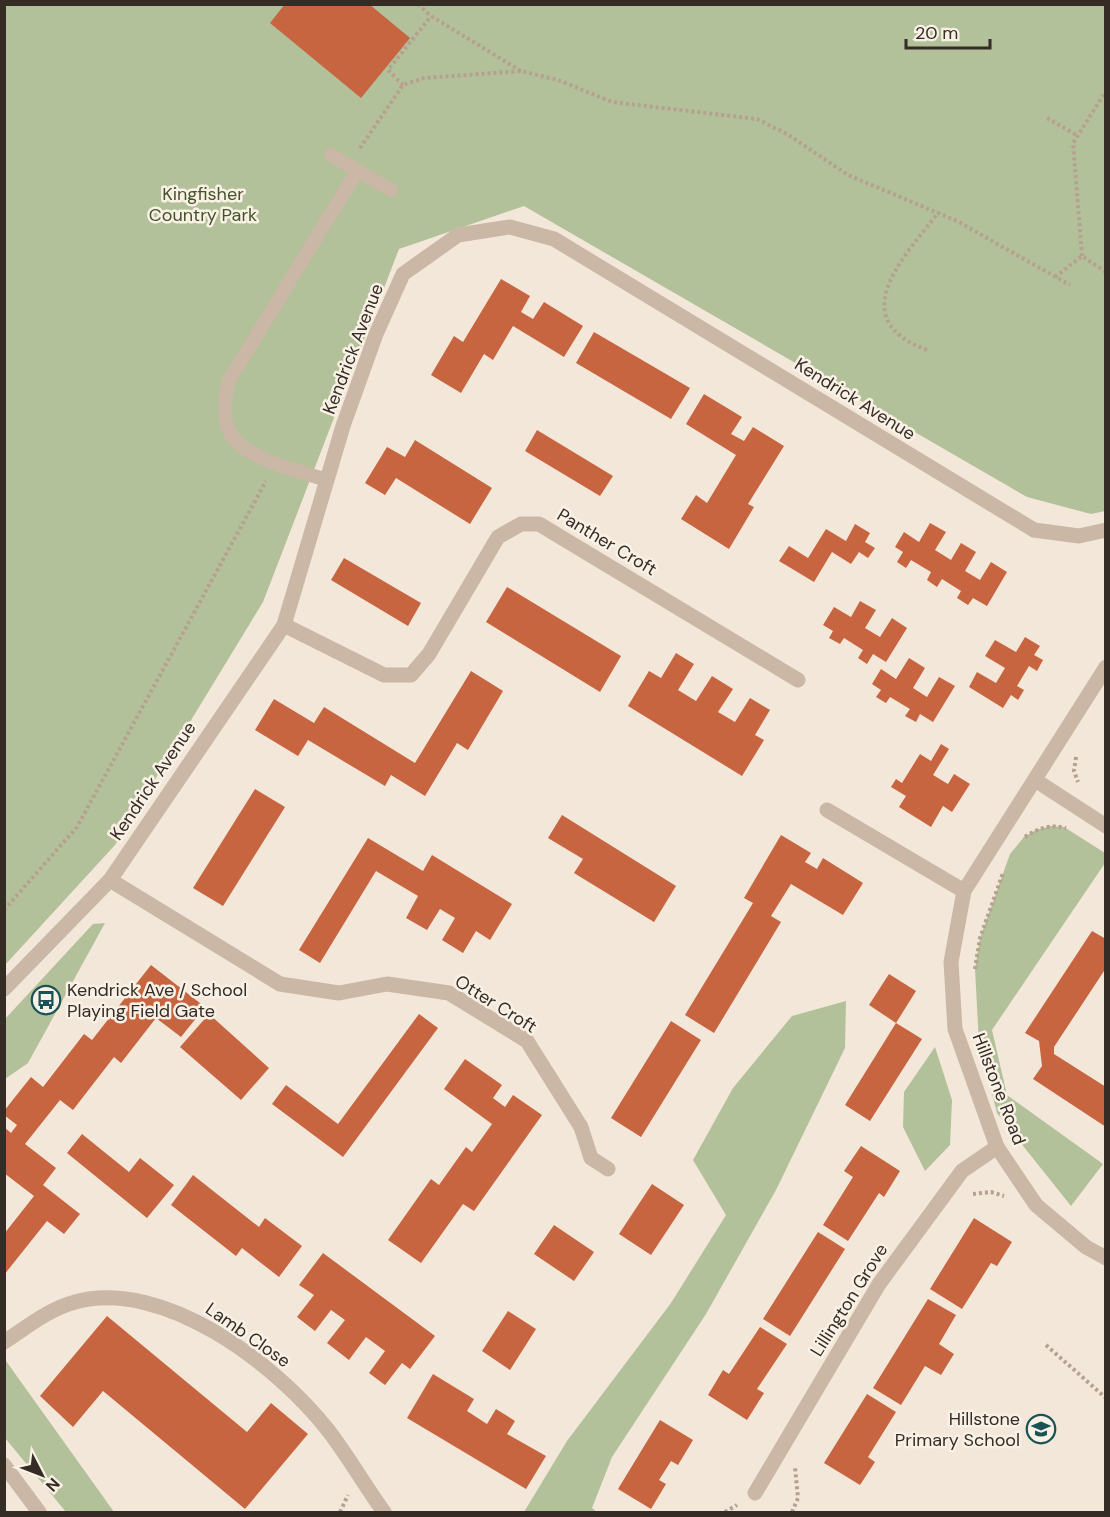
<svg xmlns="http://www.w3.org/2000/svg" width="1110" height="1517" viewBox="0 0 1110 1517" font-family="'DM Sans',sans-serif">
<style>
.green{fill:#b2c199}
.building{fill:#c86541}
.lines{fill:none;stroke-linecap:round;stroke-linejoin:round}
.path{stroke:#b6a18f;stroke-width:4;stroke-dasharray:3 3;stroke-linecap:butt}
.lane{stroke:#cab7a5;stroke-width:14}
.street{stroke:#cab7a5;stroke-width:15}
.labels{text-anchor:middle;stroke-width:5;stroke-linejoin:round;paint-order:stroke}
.park-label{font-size:18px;fill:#43542a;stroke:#f9f1e5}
.street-label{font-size:18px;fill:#352c26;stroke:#f9f1e5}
.poi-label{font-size:18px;fill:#352c26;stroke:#f9f1e5;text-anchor:start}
</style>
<rect width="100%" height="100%" fill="#f2e7d9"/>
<g class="green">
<polygon points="5,5 1105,5 1105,511 1091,514 1027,497 524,206 399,249 263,602 115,845 5,965"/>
<polygon points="1051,826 1064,827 1105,853 1105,863 992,1030 1007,1095 1103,1164 1071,1206 997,1113 979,1044 975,969 980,938 1010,854 1024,837 1036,830"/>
<polygon points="105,923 28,1063 5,1079 5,1019 93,924"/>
<polygon points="846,1001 845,1048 776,1190 706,1314 612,1457 592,1508 597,1512 524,1512 567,1441 671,1303 726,1215 693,1160 733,1088 792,1016"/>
<polygon points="935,1047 952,1100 950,1145 925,1171 903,1127 904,1092"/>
<polygon points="6,1361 114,1512 66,1512 5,1438"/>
</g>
<g class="building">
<polygon points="285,4 369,4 410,38 361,98 270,23"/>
<polygon points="501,279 530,296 521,312 533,319 544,302 583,326 564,357 513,326 493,360 484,354 461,393 431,375 454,336 463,342"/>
<polygon points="594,332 690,388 671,419 576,363"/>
<polygon points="704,394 742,417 731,434 744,441 753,427 784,446 748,504 754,507 729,549 681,519 696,495 707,503 736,455 686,424"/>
<polygon points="537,430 613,476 600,496 525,451"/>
<polygon points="415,440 492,488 470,524 396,478 385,495 365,483 387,447 405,457"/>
<polygon points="930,523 946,532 935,550 951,560 961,543 976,552 965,571 980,580 991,562 1007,572 987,606 973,598 968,605 957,598 961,591 942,579 937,587 927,580 931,572 911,560 906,568 897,562 903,552 895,547 904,532 919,542"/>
<polygon points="855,524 870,533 865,542 875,548 868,558 859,552 851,564 832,552 814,582 779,561 789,546 808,558 826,529 846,541"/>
<polygon points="344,558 421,603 408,626 331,580"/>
<polygon points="507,587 621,656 600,692 486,622"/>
<polygon points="860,601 876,610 865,628 880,637 892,618 907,628 886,662 873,654 867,664 858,658 863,650 844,638 840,644 829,638 833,631 823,625 834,607 851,617"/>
<polygon points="1025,637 1040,646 1034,655 1043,660 1037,671 1029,666 1017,686 1024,690 1018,700 1011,695 1003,708 969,687 977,672 996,683 1005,668 985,656 995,640 1016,652"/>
<polygon points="676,653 694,664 678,690 696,701 712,676 733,689 718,712 735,722 750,698 770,710 755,735 764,740 742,776 628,706 649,671 661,678"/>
<polygon points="909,658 925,668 913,688 927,697 939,677 955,686 933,722 920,714 916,722 905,716 910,709 890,697 886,703 876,697 881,690 872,684 881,669 896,679"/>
<polygon points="471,671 503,691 468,750 457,743 425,796 391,775 385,786 308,740 298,756 255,730 274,699 314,723 324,707 415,763"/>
<polygon points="941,744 949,749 933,775 948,784 954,774 970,784 952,812 943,806 931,827 899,807 906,796 891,787 896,779 902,783 920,754 931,761"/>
<polygon points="255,789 285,807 223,906 193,888"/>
<polygon points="562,815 676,886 654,922 574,873 583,859 548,838"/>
<polygon points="781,835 811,853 805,862 817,869 823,858 863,883 843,915 791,884 771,916 781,922 714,1033 685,1015 753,903 744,898"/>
<polygon points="368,838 423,871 432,855 512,904 490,940 476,931 463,953 442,940 455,918 440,909 427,930 406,918 418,896 376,871 320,963 299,950"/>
<polygon points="1092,931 1106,939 1106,968 1054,1047 1054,1054 1106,1087 1106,1127 1033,1079 1042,1066 1039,1041 1025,1033"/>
<polygon points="151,965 205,1007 181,1037 156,1018 121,1063 114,1057 73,1110 60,1100 25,1144 56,1168 43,1185 80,1214 64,1234 47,1221 4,1275 4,1234 34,1196 4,1173 4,1127 11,1133 17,1125 4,1115 4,1111 31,1077 43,1087 84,1034 92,1040"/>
<polygon points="889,974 916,991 896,1023 869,1005"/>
<polygon points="209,1014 269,1068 241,1100 180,1047"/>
<polygon points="419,1014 438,1028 343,1157 272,1104 286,1085 338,1124"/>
<polygon points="671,1021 701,1040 641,1137 611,1118"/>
<polygon points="896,1023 922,1039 870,1121 845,1105"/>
<polygon points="465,1059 502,1085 493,1098 505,1107 513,1095 542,1115 474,1211 463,1204 421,1263 388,1240 431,1179 439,1185 466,1147 472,1152 492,1124 444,1089"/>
<polygon points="82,1134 129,1172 140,1158 174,1185 147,1218 67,1153"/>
<polygon points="861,1146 900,1171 884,1197 879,1193 848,1241 823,1225 853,1177 844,1171"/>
<polygon points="193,1175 259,1227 265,1218 302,1246 279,1277 242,1248 236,1256 171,1205"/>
<polygon points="652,1184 684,1205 651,1255 619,1234"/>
<polygon points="974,1218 1012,1242 997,1266 991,1263 962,1309 930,1289"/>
<polygon points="554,1225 594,1252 574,1281 534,1254"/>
<polygon points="818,1232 845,1249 790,1336 763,1319"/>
<polygon points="323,1253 435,1336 410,1369 402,1363 385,1385 369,1373 385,1351 366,1337 349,1360 327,1343 345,1320 331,1310 315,1331 297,1317 314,1295 299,1285"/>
<polygon points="928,1299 956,1315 939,1344 954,1354 941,1375 925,1366 901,1405 873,1388"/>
<polygon points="508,1311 536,1329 510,1370 482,1351"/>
<polygon points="107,1316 247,1432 271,1403 308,1434 245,1509 103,1391 73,1427 40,1396"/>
<polygon points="760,1327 787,1344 757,1389 764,1393 747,1420 708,1395 723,1370 729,1374"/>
<polygon points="433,1374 474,1399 467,1411 487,1424 496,1409 515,1421 507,1434 546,1456 526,1489 407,1418"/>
<polygon points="867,1394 896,1412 868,1457 875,1462 860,1485 824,1463"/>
<polygon points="660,1420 693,1440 678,1465 671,1461 659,1480 666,1484 651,1509 618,1489"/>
</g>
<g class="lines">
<g class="path">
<polyline points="418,4 431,16 521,71"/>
<polyline points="403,85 388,70 431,16"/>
<polyline points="1047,118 1078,136"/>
<polyline points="360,148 403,85 424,78 521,71 558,80 612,102 757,119 787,134 848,175 957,221 1070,285"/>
<polyline points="1082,256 1073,143 1106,91"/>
<polyline points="1055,277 1082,256 1106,272"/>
<path d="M927 350C843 319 903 258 938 213"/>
<polyline points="1076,757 1074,771 1078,782"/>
<path d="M1025 837C1038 828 1051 824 1066 828"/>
<polyline points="4,910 77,827 266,481"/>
<polyline points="975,969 980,938 1003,873"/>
<polyline points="973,1194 991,1192 1004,1196"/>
<polyline points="1046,1345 1106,1398"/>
<polyline points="340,1512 348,1495"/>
<polyline points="725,1512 737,1505"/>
<polyline points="792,1512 798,1498 795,1468"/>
</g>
<g class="lane">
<polyline points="331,155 391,190"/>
<path d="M327 480C300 471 248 460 232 436 221 421 225 399 228 382L357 171"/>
</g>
<g class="street">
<polyline points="284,625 384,675 411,675 429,654 498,537 521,524 539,524 798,680"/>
<polyline points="1106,667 964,891 951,962 955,1029 997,1147 1036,1205 1086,1247 1106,1258"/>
<polyline points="1035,780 1106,826"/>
<polyline points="827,810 964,891"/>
<polyline points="110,880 280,984 339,993 387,984 449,993 527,1041 581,1127 591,1158 608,1169"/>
<polyline points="4,989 110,880 284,625 343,426 376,334 403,274 458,235 510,227 554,239 1034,530 1079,536 1106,530"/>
<path d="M4 1342C27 1327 49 1309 75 1302 164 1278 276 1364 328 1430 348 1456 365 1486 384 1512"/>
<polyline points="4,1465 39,1512"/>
<polyline points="755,1493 879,1284 962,1171 997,1147"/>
</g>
</g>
<defs>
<g id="bus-ring" transform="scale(1.5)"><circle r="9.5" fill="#f9f1e5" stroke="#1b5257" stroke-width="1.5"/><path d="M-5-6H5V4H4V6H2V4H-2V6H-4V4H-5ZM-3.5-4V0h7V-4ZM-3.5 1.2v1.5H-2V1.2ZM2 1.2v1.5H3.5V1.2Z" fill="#1b5257"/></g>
<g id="school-ring" transform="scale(1.5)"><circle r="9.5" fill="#f9f1e5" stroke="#1b5257" stroke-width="1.5"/><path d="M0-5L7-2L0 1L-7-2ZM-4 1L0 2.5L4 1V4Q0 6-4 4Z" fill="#1b5257"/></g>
</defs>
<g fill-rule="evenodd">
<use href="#bus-ring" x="46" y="1000"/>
<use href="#school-ring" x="1041" y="1429"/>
</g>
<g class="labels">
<g class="park-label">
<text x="203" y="200">Kingfisher<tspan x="203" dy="21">Country Park</tspan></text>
</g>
<g class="street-label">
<text transform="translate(353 349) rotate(-69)" y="6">Kendrick Avenue</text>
<text transform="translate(855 399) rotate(32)" y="6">Kendrick Avenue</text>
<text transform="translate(607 542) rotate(31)" y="6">Panther Croft</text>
<text transform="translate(153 781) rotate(-56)" y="6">Kendrick Avenue</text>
<text transform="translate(496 1004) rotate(32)" y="6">Otter Croft</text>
<text transform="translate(999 1089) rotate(69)" y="6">Hillstone Road</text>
<text transform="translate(849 1300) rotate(-58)" y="6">Lillington Grove</text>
<text transform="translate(248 1335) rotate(35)" y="6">Lamb Close</text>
</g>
<g class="poi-label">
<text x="67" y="996">Kendrick Ave / School<tspan x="67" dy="21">Playing Field Gate</tspan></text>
<text x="1020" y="1425" text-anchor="end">Hillstone<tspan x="1020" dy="21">Primary School</tspan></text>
</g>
</g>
<rect width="1110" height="1517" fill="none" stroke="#352c26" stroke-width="12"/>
<g transform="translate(42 1475) rotate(132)" stroke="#f9f1e5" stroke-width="4.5" paint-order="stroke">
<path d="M0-4.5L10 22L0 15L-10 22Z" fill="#352c26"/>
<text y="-9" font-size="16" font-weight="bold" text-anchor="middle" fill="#352c26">N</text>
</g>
<path d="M906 39v9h84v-9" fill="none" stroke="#352c26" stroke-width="3"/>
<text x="915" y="39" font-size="18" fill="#352c26" stroke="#f9f1e5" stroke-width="4.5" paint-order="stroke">20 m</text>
</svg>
